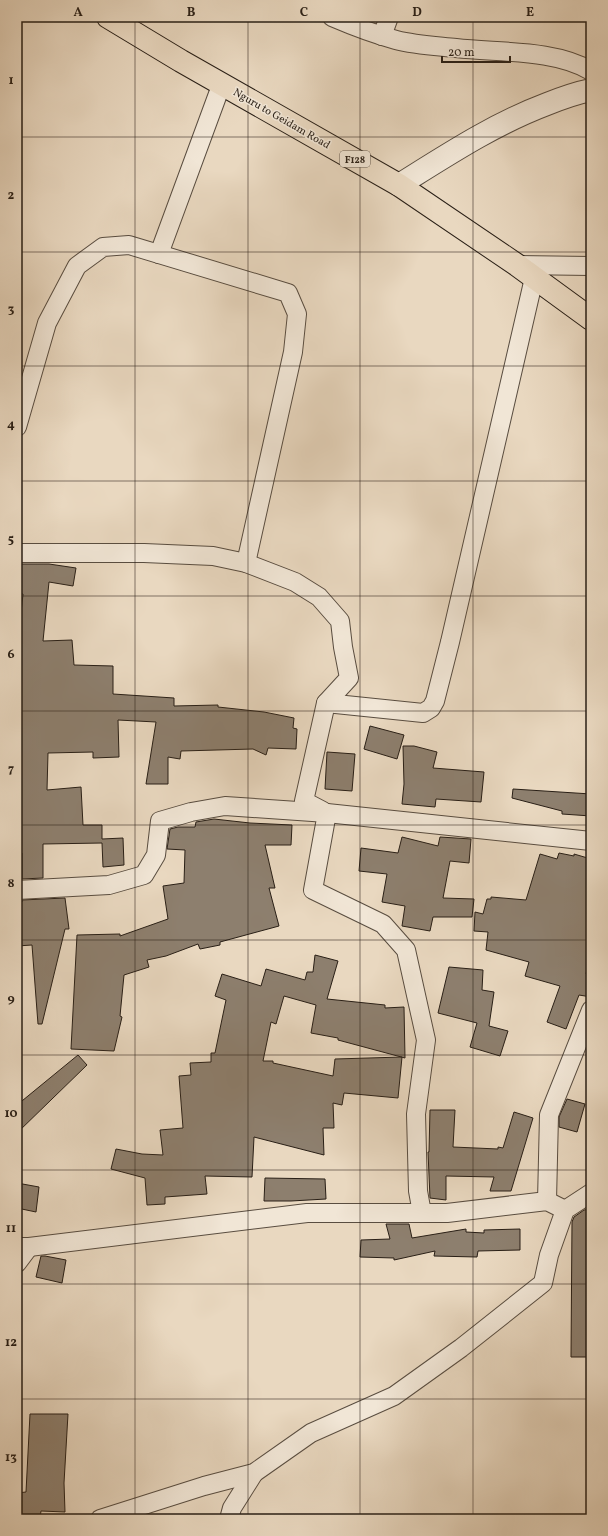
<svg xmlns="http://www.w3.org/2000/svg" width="608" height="1536" viewBox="0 0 608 1536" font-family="Vollkorn,serif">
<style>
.building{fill:#8d7f6e;stroke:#291f16}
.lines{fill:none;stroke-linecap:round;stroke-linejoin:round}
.minor-casing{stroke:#594d40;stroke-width:20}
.tertiary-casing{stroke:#594d40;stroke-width:24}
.primary-casing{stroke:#291f16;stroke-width:24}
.minor{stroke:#f1e6d6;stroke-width:18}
.tertiary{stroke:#f1e6d6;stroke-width:22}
.primary{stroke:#e9d8c0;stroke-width:22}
.grid{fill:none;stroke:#291f16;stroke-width:1;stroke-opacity:0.55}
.labels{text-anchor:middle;stroke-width:3;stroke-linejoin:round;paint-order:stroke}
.shield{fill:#f1e6d6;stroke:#655b50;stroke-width:1}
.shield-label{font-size:10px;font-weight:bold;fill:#291f16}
.street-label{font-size:11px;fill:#291f16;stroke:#f1e6d6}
.neatline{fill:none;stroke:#291f16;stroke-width:1.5}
.grid-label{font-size:13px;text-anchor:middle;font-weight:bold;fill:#291f16}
</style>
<rect width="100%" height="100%" fill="#e9d8c0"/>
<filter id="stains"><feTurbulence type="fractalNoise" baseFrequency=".005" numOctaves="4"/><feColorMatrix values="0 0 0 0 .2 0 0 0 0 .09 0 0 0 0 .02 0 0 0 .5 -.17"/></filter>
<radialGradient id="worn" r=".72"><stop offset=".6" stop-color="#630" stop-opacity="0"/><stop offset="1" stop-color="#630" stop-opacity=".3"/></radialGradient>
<g class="building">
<polygon points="17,564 49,564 76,568 73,586 49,582 43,641 72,640 74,665 113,666 113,694 174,698 174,706 218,705 218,707 264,712 294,718 293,728 297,729 296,749 268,748 266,755 253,749 181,751 180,759 168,757 168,784 146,784 156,722 118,720 119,757 93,758 93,752 48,753 47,790 81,787 83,825 102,825 102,839 123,838 124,865 103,867 102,843 43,844 43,878 22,879 22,853 17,853 17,650 23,594 17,594"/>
<polygon points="370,726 404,735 397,759 364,749"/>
<polygon points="403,746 414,746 437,752 433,768 484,772 481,802 436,799 435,807 402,804 404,784"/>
<polygon points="327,752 355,754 352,791 325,789"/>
<polygon points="513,789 591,794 591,816 562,814 562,811 512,798"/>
<polygon points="214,819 250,823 292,825 291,845 265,845 275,888 269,888 279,926 220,942 220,945 200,949 198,944 166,956 147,960 149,967 124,975 120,1016 122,1017 114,1051 71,1049 77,935 120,934 120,936 168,919 163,886 184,883 185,850 167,849 170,829 178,827 195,827 196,822"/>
<polygon points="402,837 438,846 440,837 471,839 469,863 450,861 443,898 474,899 472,917 433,917 430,931 402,926 405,906 382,902 387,874 359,871 361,848 398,853"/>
<polygon points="559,853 574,856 574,854 591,859 591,951 586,974 591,975 591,997 579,995 566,1029 547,1022 560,986 525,976 529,962 486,950 488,932 474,931 475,912 483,914 487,899 491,899 491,897 526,900 540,854 557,859"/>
<polygon points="65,898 69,929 65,929 42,1024 38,1024 32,945 17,946 17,902 22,902 22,900"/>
<polygon points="315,955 338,961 327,999 385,1005 385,1008 404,1007 405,1058 338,1040 338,1038 311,1033 316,1005 284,996 276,1024 271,1022 263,1061 273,1061 273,1063 333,1076 335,1059 402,1057 398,1098 344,1093 342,1105 333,1103 334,1128 323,1128 324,1155 254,1137 252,1177 205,1176 207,1194 165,1197 165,1204 147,1205 145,1178 111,1169 116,1149 142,1154 163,1155 160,1130 183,1128 179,1076 191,1075 190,1063 211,1062 211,1053 215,1053 226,1000 215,996 222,974 261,986 266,969 305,980 307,972 313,972"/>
<polygon points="449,967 483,970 482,990 494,992 489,1026 508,1031 500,1056 470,1047 477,1023 438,1013"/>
<polygon points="78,1055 87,1065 17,1133 17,1105"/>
<polygon points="567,1099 585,1104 577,1132 559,1127 559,1117"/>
<polygon points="430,1110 455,1110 453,1147 498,1149 498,1147 503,1148 514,1112 533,1118 511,1191 490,1191 494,1177 446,1176 446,1200 430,1198 428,1152 429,1152"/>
<polygon points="265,1178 325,1179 326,1199 291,1201 264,1201"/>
<polygon points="17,1183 39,1187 36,1212 17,1208"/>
<polygon points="591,1209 591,1357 571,1357 572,1222 574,1217 584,1210"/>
<polygon points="386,1224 409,1224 412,1238 466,1229 466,1232 484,1233 484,1230 520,1229 520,1250 478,1251 477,1257 434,1256 435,1251 394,1260 394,1258 360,1257 361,1240 390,1239"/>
<polygon points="41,1256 45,1256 66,1260 62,1283 36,1277"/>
<polygon points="30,1414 68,1414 64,1483 65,1512 41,1511 40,1518 17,1514 17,1493 26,1492"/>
</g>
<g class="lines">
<g class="minor-casing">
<g id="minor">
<path d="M332 17C353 26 374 34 396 40 415 45 437 46 456 48 498 53 555 49 591 71"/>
<polyline points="382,36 389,17"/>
<polyline points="159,254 222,83"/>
<polyline points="517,265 591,266"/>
<polyline points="17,427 47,323 77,266 103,247 129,245 288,293 297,314 293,352 246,563"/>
<polyline points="17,553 144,553 213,556 246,563 295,582 319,597 340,621 343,647 349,678 326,703 304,801 323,811"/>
<polyline points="326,703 423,713 431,708 435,701 450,642 534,278"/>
<polyline points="327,813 313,890 383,924 406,950 426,1040 416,1114 418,1191 422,1213"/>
<polyline points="17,890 109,885 144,875 156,855 160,821 191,812 225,806 327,813 591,841"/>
<polyline points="547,1201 549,1115 591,1010"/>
<polyline points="17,1247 29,1247 307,1213 447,1213 547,1201 565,1210"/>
<polyline points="17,1263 29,1247"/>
<polyline points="100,1519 204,1486 254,1473 311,1433 394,1396 461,1348 543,1283 549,1255 565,1210 591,1193"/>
<polyline points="229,1519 232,1508 254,1473"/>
</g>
</g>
<g class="tertiary-casing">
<path id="tertiary" d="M399 185C447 155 494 124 547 104 562 98 576 93 591 90"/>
</g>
<g class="primary-casing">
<polyline id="primary" points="108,17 181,61 399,185 517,265 591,319"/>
</g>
<use href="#minor" class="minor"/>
<use href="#tertiary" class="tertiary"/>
<use href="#primary" class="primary"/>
</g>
<path class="grid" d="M135 17V1519M248 17V1519M360 17V1519M473 17V1519M17 137H591M17 252H591M17 366H591M17 481H591M17 596H591M17 711H591M17 825H591M17 940H591M17 1055H591M17 1170H591M17 1284H591M17 1399H591"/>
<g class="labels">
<rect class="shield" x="340" y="151" width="30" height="16" rx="3"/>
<g class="shield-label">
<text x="355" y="163">F128</text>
</g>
<g class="street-label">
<text transform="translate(282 118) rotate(30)" y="4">Nguru to Geidam Road</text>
</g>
</g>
<rect width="608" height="1536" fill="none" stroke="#e9d8c0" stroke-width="44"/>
<path d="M442 56v6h68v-6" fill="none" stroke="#291f16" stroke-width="2"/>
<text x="448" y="56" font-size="12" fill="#291f16" stroke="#f1e6d6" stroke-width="3" paint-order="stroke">20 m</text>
<rect x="22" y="22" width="564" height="1492" class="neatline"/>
<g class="grid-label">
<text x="78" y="16">A</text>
<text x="191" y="16">B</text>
<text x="304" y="16">C</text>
<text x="417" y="16">D</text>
<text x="530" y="16">E</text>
<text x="11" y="84">1</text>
<text x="11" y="199">2</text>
<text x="11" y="313">3</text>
<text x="11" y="428">4</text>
<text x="11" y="543">5</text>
<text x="11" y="658">6</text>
<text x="11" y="773">7</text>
<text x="11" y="887">8</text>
<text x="11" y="1002">9</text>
<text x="11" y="1117">10</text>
<text x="11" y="1232">11</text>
<text x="11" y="1346">12</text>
<text x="11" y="1461">13</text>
</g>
<rect width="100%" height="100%" filter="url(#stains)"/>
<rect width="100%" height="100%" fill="url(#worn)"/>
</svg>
